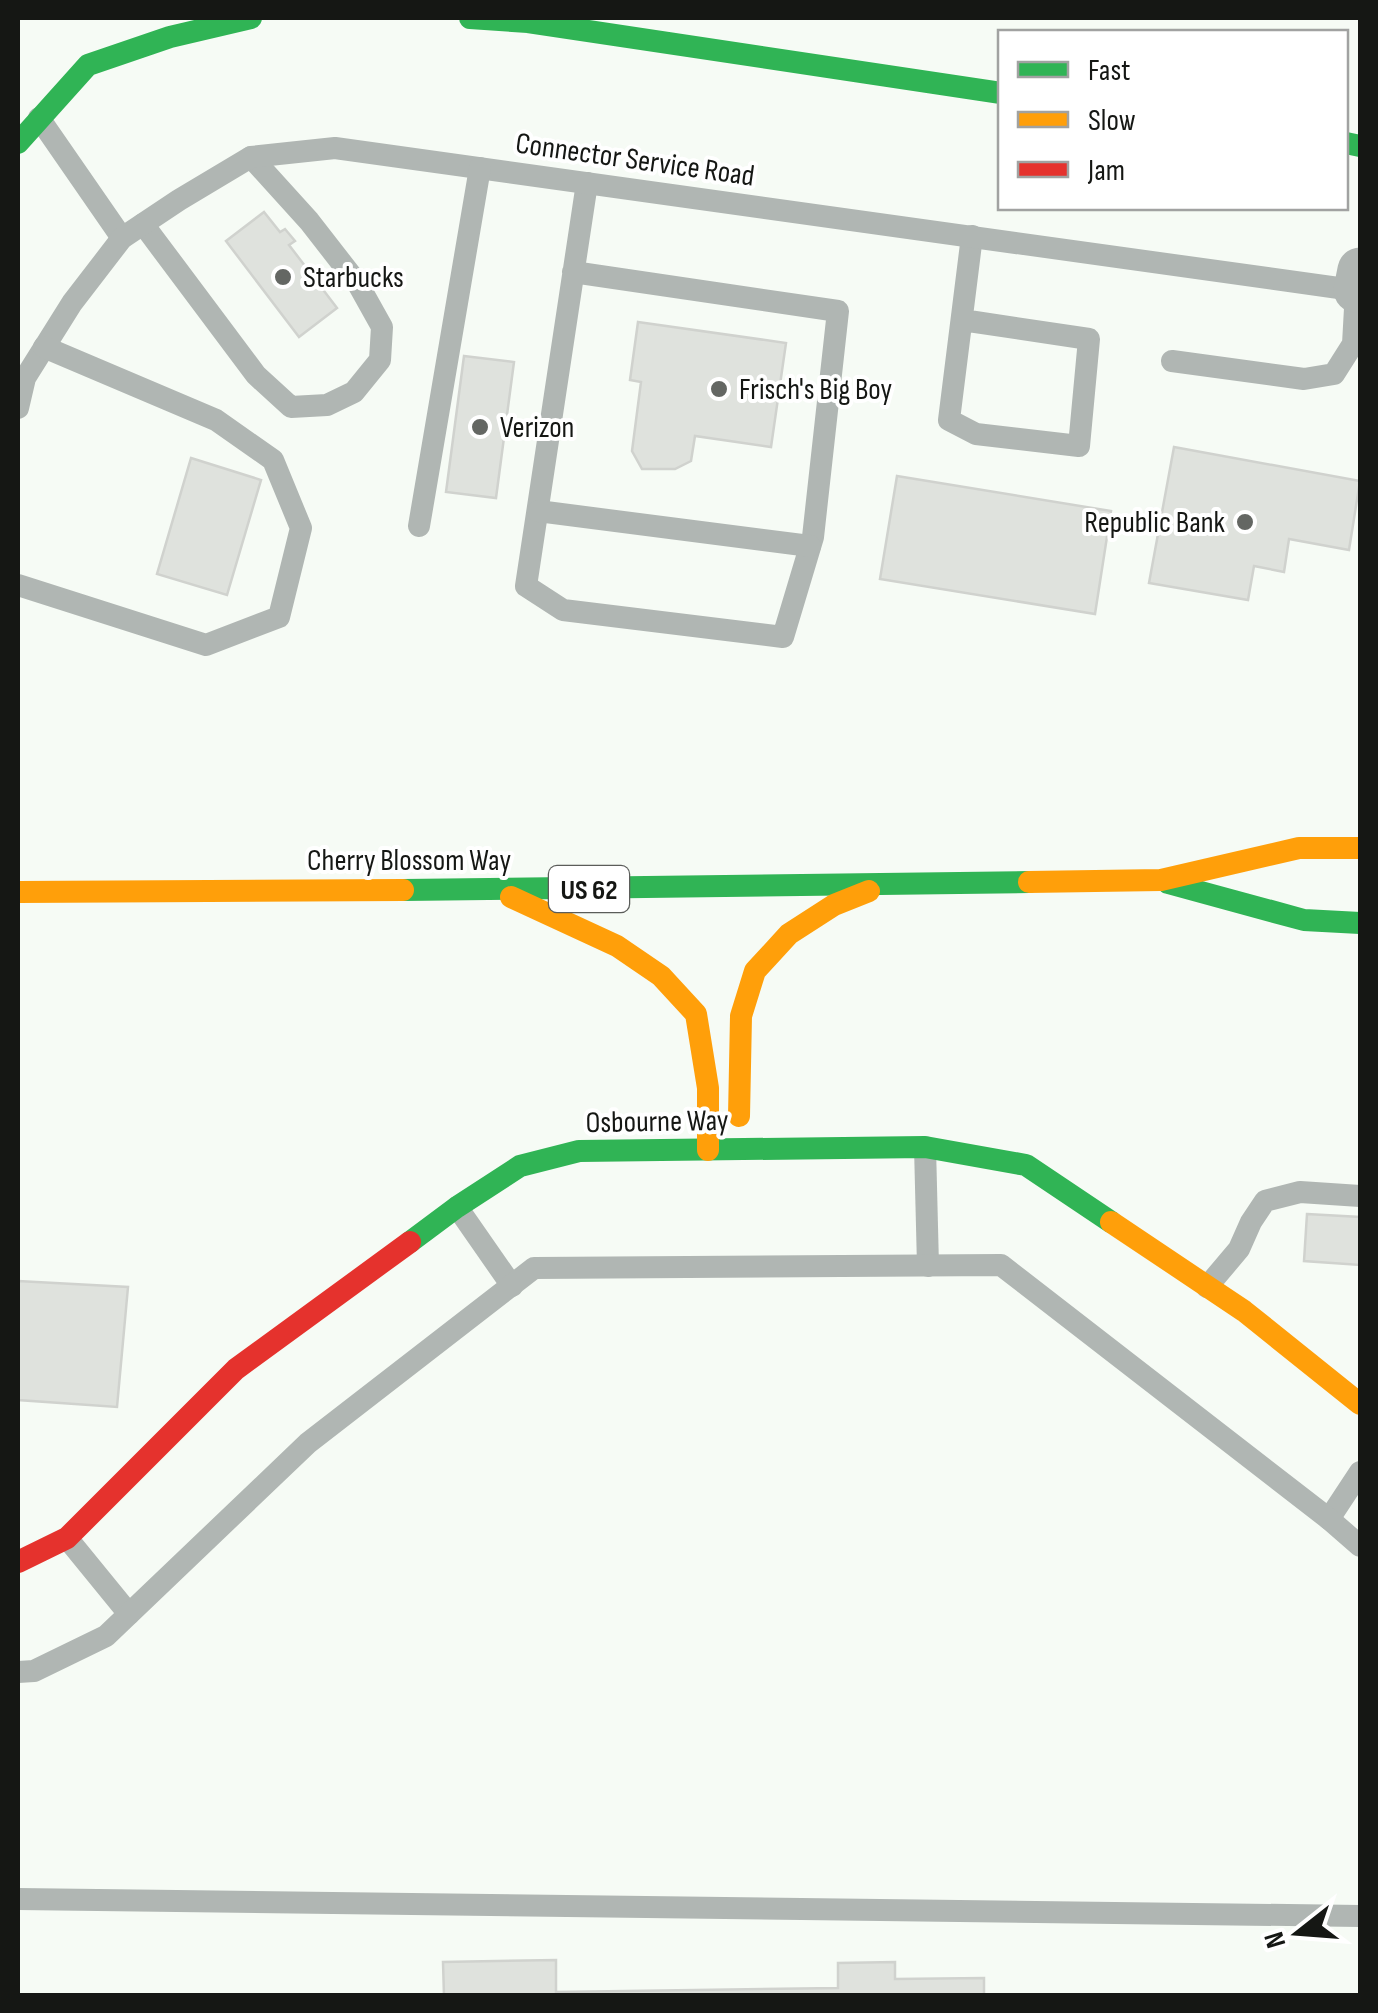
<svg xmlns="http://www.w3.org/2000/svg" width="1378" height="2013" viewBox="0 0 1378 2013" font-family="'Sofia Sans Condensed',sans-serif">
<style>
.building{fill:#dfe2dd;stroke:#d0d2ce;stroke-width:2.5}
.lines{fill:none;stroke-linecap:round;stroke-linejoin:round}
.lane{stroke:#b0b6b3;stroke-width:22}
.street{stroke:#b0b6b3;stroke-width:45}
.fast{stroke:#30b455;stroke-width:22}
.slow{stroke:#ff9f0a;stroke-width:22}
.jam{stroke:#e5322d;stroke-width:22}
.poi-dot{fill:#646763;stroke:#fff;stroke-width:4}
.labels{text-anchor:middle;stroke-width:8;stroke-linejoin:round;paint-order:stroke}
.shield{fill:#fff;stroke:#5b5d5a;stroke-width:2.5}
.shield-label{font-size:28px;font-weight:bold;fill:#151714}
.street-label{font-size:30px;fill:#151714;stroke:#fff}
.poi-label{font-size:30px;fill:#151714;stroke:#fff;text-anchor:start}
</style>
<rect width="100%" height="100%" fill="#f6fbf5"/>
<g class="building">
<polygon points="264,212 280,232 285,229 295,241 289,245 337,308 299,337 226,241"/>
<polygon points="638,322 786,343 771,447 695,436 691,461 675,469 642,469 632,451 641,382 630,380"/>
<polygon points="464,356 514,362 496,498 446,492"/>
<polygon points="1174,447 1360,481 1349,550 1289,539 1284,572 1254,566 1248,600 1149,583"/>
<polygon points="191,458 261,480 227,595 157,574"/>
<polygon points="897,476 1111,511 1095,614 880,579"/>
<polygon points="1307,1214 1360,1217 1360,1265 1304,1261"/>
<polygon points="18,1281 128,1287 117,1407 18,1400"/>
<polygon points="556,1960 556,1992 838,1988 838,1963 895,1962 895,1979 984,1978 984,1996 444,1996 443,1962"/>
</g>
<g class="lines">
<g class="lane">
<polyline points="39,118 122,238"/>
<polyline points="143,224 256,375 291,407 327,405 354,392 380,360 382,327 358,284 309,221 251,157"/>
<polyline points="573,272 838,311 813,537 783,637 563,610 526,586 587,183"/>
<polyline points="962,320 1089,339 1079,446 976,434 949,420 972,236"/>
<polyline points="1172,361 1304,379 1334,374 1353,344 1356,290"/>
<polyline points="18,408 25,378 72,303 122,238 179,200 251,157 335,148 1360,291"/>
<polyline points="538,511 810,546"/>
<polyline points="419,526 480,168"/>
<polyline points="18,585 206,645 279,617 301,528 273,460 216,420 44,347"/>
<polyline points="925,1147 928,1266"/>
<polyline points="457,1207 512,1286"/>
<polyline points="1207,1287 1239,1249 1251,1222 1265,1201 1300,1192 1360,1196"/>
<polyline points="1329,1519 1360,1472"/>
<polyline points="67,1538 129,1614"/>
<polyline points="18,1672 34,1671 106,1636 308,1443 534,1268 1001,1265 1329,1519 1360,1546"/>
<polyline points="18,1899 1360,1916"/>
</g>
<polyline class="street" points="1356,290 1360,270"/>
<g class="fast">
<polyline points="470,18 528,22 1001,93"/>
<polyline points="18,143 88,65 170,37 251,18"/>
<polyline points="1346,143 1360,146"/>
<polyline points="1168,883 1304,920 1360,923"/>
<polyline points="403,890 1029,882"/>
<polyline points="410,1242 457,1207 520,1166 579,1151 925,1147 1026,1165 1111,1222"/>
</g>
<g class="slow">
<polyline points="1029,882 1161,880 1299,848 1360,848"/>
<polyline points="18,892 403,890"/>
<polyline points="511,897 617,946 661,976 696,1014 708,1088 708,1150"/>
<polyline points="739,1116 741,1016 755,971 789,934 834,905 869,891"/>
<polyline points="1111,1222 1244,1311 1360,1404"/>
</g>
<polyline class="jam" points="18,1562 67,1538 236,1369 410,1242"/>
</g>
<g class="poi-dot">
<circle cx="283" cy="277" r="10"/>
<circle cx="719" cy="389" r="10"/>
<circle cx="480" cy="427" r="10"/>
<circle cx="1245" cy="522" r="10"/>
</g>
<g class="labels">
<rect class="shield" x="549" y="866" width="80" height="46" rx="8"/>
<g class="shield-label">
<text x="589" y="899">US 62</text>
</g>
<g class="street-label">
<text transform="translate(635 159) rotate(8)" y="10">Connector Service Road</text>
<text x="409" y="870">Cherry Blossom Way</text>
<text transform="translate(657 1121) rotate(-1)" y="10">Osbourne Way</text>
</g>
<g class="poi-label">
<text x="303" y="287">Starbucks</text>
<text x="739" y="399">Frisch's Big Boy</text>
<text x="500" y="437">Verizon</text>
<text x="1225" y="532" text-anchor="end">Republic Bank</text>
</g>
</g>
<rect width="1378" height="2013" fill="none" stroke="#151714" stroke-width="40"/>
<rect x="998" y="30" width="350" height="180" fill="#ffffff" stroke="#a1a2a1" stroke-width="2.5"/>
<rect x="1018" y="62" width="50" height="15" fill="#30b455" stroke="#a1a2a1" stroke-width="2.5"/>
<text x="1088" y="80" font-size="30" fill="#151714">Fast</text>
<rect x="1018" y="112" width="50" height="15" fill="#ff9f0a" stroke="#a1a2a1" stroke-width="2.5"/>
<text x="1088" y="130" font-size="30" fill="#151714">Slow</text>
<rect x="1018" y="162" width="50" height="15" fill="#e5322d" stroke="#a1a2a1" stroke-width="2.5"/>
<text x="1088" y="180" font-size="30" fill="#151714">Jam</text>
<g transform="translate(1298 1933) rotate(253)" stroke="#ffffff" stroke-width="8" paint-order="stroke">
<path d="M0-8L18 38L0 25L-18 38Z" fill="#151714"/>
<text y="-15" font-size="28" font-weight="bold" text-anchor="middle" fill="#151714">N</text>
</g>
</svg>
